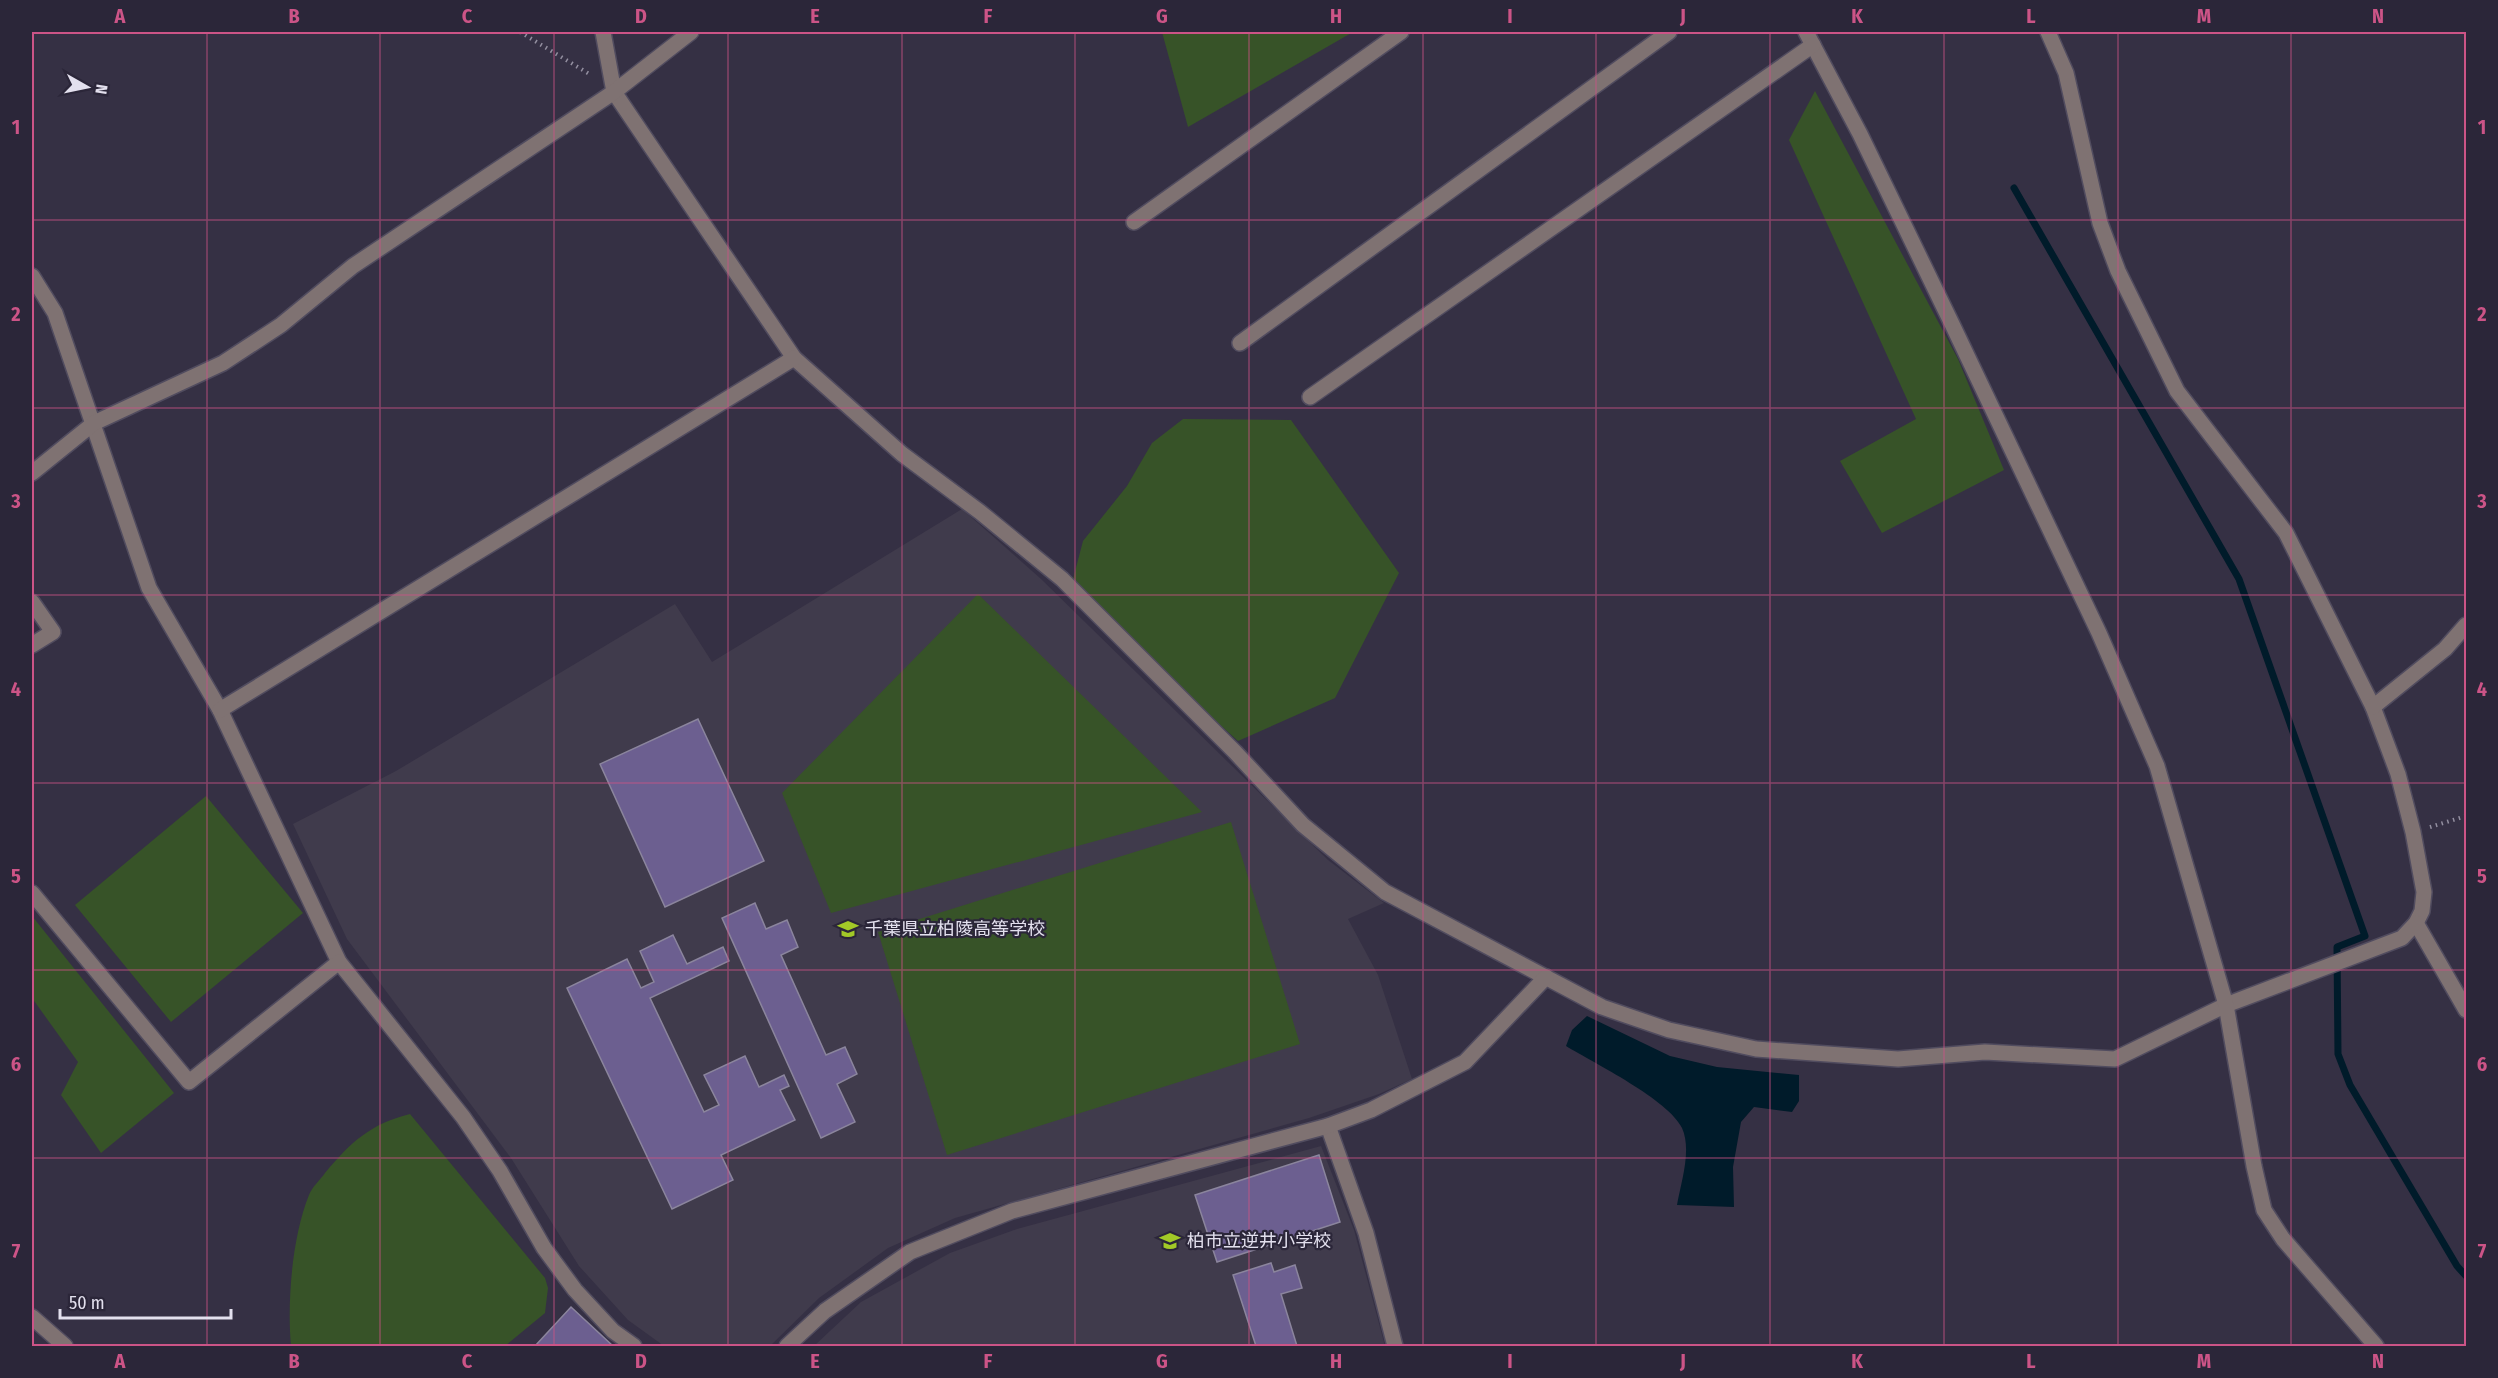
<svg xmlns="http://www.w3.org/2000/svg" width="2498" height="1378" viewBox="0 0 2498 1378" font-family="'Fira Sans Condensed','Noto Sans JP',sans-serif">
<style>
.education{fill:#403b4c}
.green{fill:#375328}
.water{fill:#001b2a}
.lines{fill:none;stroke-linecap:round;stroke-linejoin:round}
.stream{stroke:#001b2a;stroke-width:7}
.building{fill:#6c5f90;stroke:#8b859d;stroke-width:1.5}
.minor-casing{stroke:#514c5f;stroke-width:18}
.path{stroke:#938fa0;stroke-width:4;stroke-dasharray:1.5 4.5;stroke-linecap:butt}
.minor{stroke:#7f7272;stroke-width:15}
.grid{fill:none;stroke:#cc5487;stroke-width:1.5;stroke-opacity:0.55}
.labels{text-anchor:middle;stroke-width:4.5;stroke-linejoin:round;paint-order:stroke}
.poi-label{font-size:18px;fill:#e3e0ee;stroke:#2b2639;text-anchor:start}
.neatline{fill:none;stroke:#cc5487;stroke-width:2}
.grid-label{font-size:20px;text-anchor:middle;font-weight:bold;fill:#cc5487}
</style>
<rect width="100%" height="100%" fill="#353044"/>
<g class="education">
<polygon points="962,509 1041,579 1328,860 1384,903 1348,919 1378,975 1412,1079 1379,1094 1309,1118 955,1218 888,1248 819,1298 770,1346 664,1346 628,1320 579,1266 511,1158 347,939 293,824 396,771 675,604 712,662"/>
<polygon points="1321,1146 1354,1230 1385,1346 814,1346 861,1302 950,1253 1017,1229"/>
</g>
<g class="green">
<polygon points="1162,32 1353,32 1188,127"/>
<polygon points="1815,91 1958,359 2004,470 1882,533 1840,461 1916,419 1789,140"/>
<polygon points="1183,419 1291,420 1399,573 1335,698 1238,741 1166,676 1072,583 1083,541 1127,486 1152,443"/>
<polygon points="978,594 1202,812 831,913 782,793"/>
<polygon points="206,796 303,913 171,1022 75,905"/>
<polygon points="1231,822 1300,1044 947,1155 878,932"/>
<polygon points="32,916 174,1093 101,1153 61,1095 78,1062 32,998"/>
<path d="M410 1114 545 1278 548 1288 545 1313 505 1346H291C287 1302 292 1237 309 1195 312 1187 320 1180 325 1173 351 1142 370 1124 410 1114Z"/>
</g>
<path class="water" d="M1587 1016 1670 1056 1717 1067 1799 1075V1101L1792 1112 1754 1107 1741 1122 1733 1167 1734 1207 1677 1205C1681 1182 1692 1150 1682 1128 1669 1100 1594 1063 1566 1046L1572 1030Z"/>
<g class="lines">
<polyline class="stream" points="2014,188 2239,579 2365,936 2337,947 2338,1054 2350,1085 2457,1266 2466,1276"/>
</g>
<g class="building">
<polygon points="698,719 764,861 665,907 600,764"/>
<polygon points="755,903 766,929 787,920 798,947 781,955 826,1055 845,1047 857,1074 837,1084 855,1122 821,1138 722,918"/>
<polygon points="673,935 687,964 723,947 729,961 650,998 704,1112 719,1105 704,1075 745,1056 759,1087 784,1075 789,1086 780,1090 795,1120 721,1155 733,1180 672,1209 567,988 627,959 641,988 654,982 640,951"/>
<polygon points="1319,1155 1340,1222 1217,1262 1195,1195"/>
<polygon points="1271,1263 1274,1272 1295,1265 1302,1288 1281,1294 1297,1346 1256,1346 1233,1275"/>
<polygon points="571,1307 613,1346 535,1346"/>
</g>
<g class="lines">
<g class="minor-casing">
<g id="minor">
<polyline points="603,32 614,92 794,358 902,454 980,512 1062,579 1235,752 1303,825 1385,892 1602,1007 1669,1030 1756,1049 1898,1059 1985,1052 2115,1059 2226,1005 2402,938 2416,923 2422,911 2424,892 2413,832 2398,774 2373,707 2286,533 2177,391 2118,271 2100,223 2066,73 2048,32"/>
<polyline points="1806,32 1860,134 1952,324 2099,633 2157,766 2226,1005 2254,1166 2264,1210 2283,1239 2376,1346"/>
<polyline points="1134,222 1401,32"/>
<polyline points="32,276 55,313 149,588 220,710 339,962 463,1117 500,1171 544,1248 575,1290 613,1331 634,1346"/>
<polyline points="1240,343 1669,32"/>
<polyline points="1310,397 1813,45"/>
<polyline points="32,473 94,423 223,363 281,325 353,266 614,92 691,32"/>
<polyline points="32,602 53,632 32,645"/>
<polyline points="2373,707 2445,649 2466,625"/>
<polyline points="220,710 794,358"/>
<polyline points="32,893 189,1082 339,962"/>
<polyline points="2416,923 2466,1010"/>
<polyline points="1328,1126 1366,1233 1395,1346"/>
<polyline points="32,1317 65,1346"/>
<polyline points="787,1346 825,1311 910,1252 1012,1211 1328,1126 1371,1110 1465,1062 1546,977"/>
</g>
</g>
<g class="path">
<polyline points="520,32 591,75"/>
<polyline points="2430,827 2466,816"/>
</g>
<use href="#minor" class="minor"/>
</g>
<path class="grid" d="M207 32V1346M380 32V1346M554 32V1346M728 32V1346M902 32V1346M1075 32V1346M1249 32V1346M1423 32V1346M1596 32V1346M1770 32V1346M1944 32V1346M2118 32V1346M2291 32V1346M32 220H2466M32 408H2466M32 595H2466M32 783H2466M32 970H2466M32 1158H2466"/>
<defs>
<g id="school-bare" transform="scale(1.62)"><path d="M0-5L7-2L0 1L-7-2ZM-4 1L0 2.5L4 1V4Q0 6-4 4Z" fill="#a2c927" stroke="#2b2639" stroke-width="2.5" paint-order="stroke"/></g>
</defs>
<g fill-rule="evenodd">
<use href="#school-bare" x="848" y="929"/>
<use href="#school-bare" x="1170" y="1241"/>
</g>
<g class="labels">
<g class="poi-label">
<text x="865" y="935">千葉県立柏陵高等学校</text>
<text x="1187" y="1247">柏市立逆井小学校</text>
</g>
</g>
<rect width="2498" height="1378" fill="none" stroke="#2b2639" stroke-width="66"/>
<g transform="translate(87 87) rotate(99)" stroke="#2b2639" stroke-width="4.5" paint-order="stroke">
<path d="M0-4.5L10 22L0 15L-10 22Z" fill="#e3e0ee"/>
<text y="-9" font-size="16" font-weight="bold" text-anchor="middle" fill="#e3e0ee">N</text>
</g>
<path d="M60 1309v9h171v-9" fill="none" stroke="#e3e0ee" stroke-width="3"/>
<text x="69" y="1309" font-size="18" fill="#e3e0ee" stroke="#2b2639" stroke-width="4.5" paint-order="stroke">50 m</text>
<rect x="33" y="33" width="2432" height="1312" class="neatline"/>
<g class="grid-label">
<text x="120" y="23">A</text>
<text x="294" y="23">B</text>
<text x="467" y="23">C</text>
<text x="641" y="23">D</text>
<text x="815" y="23">E</text>
<text x="988" y="23">F</text>
<text x="1162" y="23">G</text>
<text x="1336" y="23">H</text>
<text x="1510" y="23">I</text>
<text x="1683" y="23">J</text>
<text x="1857" y="23">K</text>
<text x="2031" y="23">L</text>
<text x="2204" y="23">M</text>
<text x="2378" y="23">N</text>
<text x="16" y="134">1</text>
<text x="2482" y="134">1</text>
<text x="16" y="321">2</text>
<text x="2482" y="321">2</text>
<text x="16" y="508">3</text>
<text x="2482" y="508">3</text>
<text x="16" y="696">4</text>
<text x="2482" y="696">4</text>
<text x="16" y="883">5</text>
<text x="2482" y="883">5</text>
<text x="16" y="1071">6</text>
<text x="2482" y="1071">6</text>
<text x="16" y="1258">7</text>
<text x="2482" y="1258">7</text>
<text x="120" y="1368">A</text>
<text x="294" y="1368">B</text>
<text x="467" y="1368">C</text>
<text x="641" y="1368">D</text>
<text x="815" y="1368">E</text>
<text x="988" y="1368">F</text>
<text x="1162" y="1368">G</text>
<text x="1336" y="1368">H</text>
<text x="1510" y="1368">I</text>
<text x="1683" y="1368">J</text>
<text x="1857" y="1368">K</text>
<text x="2031" y="1368">L</text>
<text x="2204" y="1368">M</text>
<text x="2378" y="1368">N</text>
</g>
</svg>
